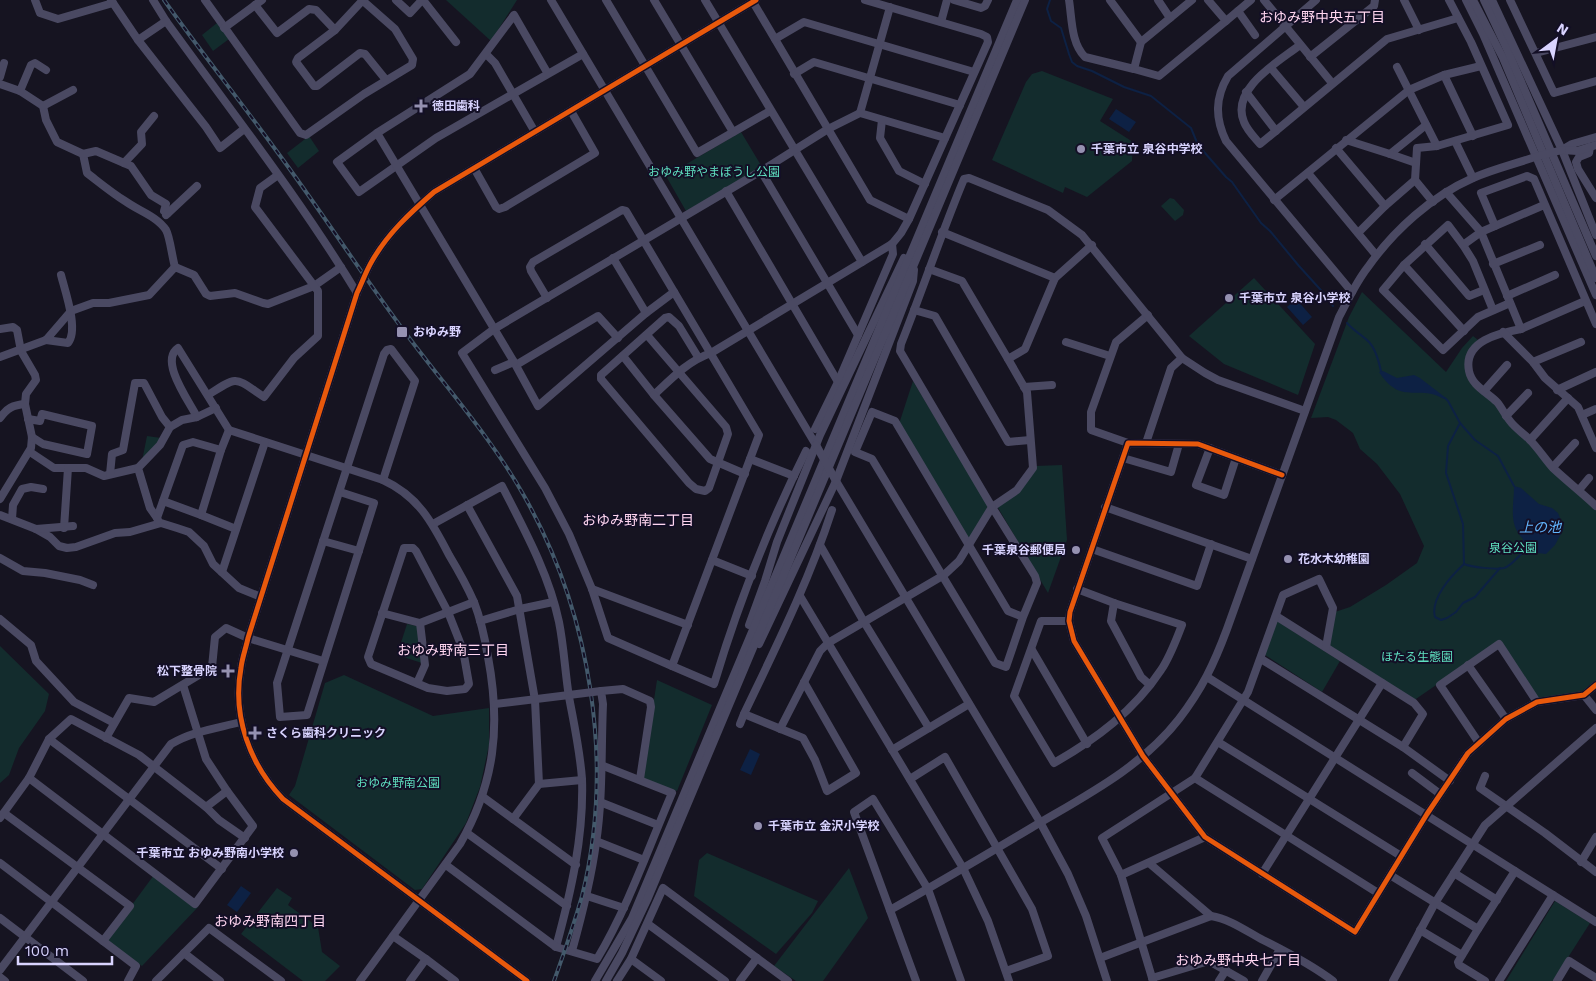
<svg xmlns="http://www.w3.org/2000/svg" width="1596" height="981" viewBox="0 0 1596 981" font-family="'Work Sans','Noto Sans JP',sans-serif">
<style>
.green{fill:#132c2d}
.water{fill:#0d2144}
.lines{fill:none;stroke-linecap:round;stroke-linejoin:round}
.stream{stroke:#0d2144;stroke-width:2}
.minor{stroke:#4a4962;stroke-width:8}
.rail-casing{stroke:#43596b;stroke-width:4}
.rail{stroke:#130f26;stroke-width:2;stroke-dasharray:5.5;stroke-linecap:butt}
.minor-bridge{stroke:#4a4962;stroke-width:8}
.cycleway-casing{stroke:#130f26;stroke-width:8}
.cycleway{stroke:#e8590c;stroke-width:5}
.poi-dot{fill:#9591b1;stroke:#130f26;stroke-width:2}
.labels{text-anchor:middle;stroke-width:4;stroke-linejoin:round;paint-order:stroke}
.poi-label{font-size:12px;font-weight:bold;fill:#d9d4ff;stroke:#130f26;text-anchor:start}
.park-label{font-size:12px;fill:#5fe0c0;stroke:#130f26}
.neighbourhood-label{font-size:14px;fill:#ffd6f0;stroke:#130f26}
.water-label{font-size:14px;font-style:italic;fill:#62b6ff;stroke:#130f26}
</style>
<rect width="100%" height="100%" fill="#161421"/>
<g class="green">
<polygon points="446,0 517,0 491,41"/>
<polygon points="217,23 229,39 213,51 202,35"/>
<polygon points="1042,71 1113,99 1100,121 1133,142 1132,161 1087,197 1065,187 1063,193 992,160 1026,82 1032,74"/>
<polygon points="741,132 762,167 686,211 666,176"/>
<polygon points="309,136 319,151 298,168 287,153"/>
<polygon points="1170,198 1174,199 1184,210 1183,215 1175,221 1161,206"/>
<polygon points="1254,278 1315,344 1298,395 1224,364 1189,336"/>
<path d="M1362 292 1446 372 1462 348 1473 336 1478 340 1471 348 1467 367C1506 418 1548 467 1596 510V682L1585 691 1539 699 1500 641 1413 701 1329 646 1335 612 1350 607 1386 585 1417 563 1424 546 1400 494 1377 464 1360 449 1353 433 1336 420 1328 417 1311 418 1349 317Z"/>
<polygon points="913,381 987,504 987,509 968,542 899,424"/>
<polygon points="147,436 161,438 142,461"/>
<polygon points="1062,465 1067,540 1048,593 997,506 1035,466"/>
<polygon points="1277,621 1340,661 1322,692 1265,655"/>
<polygon points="407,624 417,626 422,663 397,655"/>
<polygon points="0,646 49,694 45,711 19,748 9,775 0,783"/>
<polygon points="344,675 433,716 489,708 489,745 480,787 466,823 422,889 415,890 289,795 295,786 325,683"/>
<polygon points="657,680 712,705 677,791 642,779"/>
<polygon points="707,853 818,901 812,913 776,954 694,896 699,860"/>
<polygon points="849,868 868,918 823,981 796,981 774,966"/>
<polygon points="154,875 198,907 142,966 106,940"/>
<polygon points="277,888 292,898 288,905 318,927 322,952 340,966 325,981 303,981 241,934"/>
<polygon points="1555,901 1590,923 1553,981 1506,981"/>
</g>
<g class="water">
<polygon points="1116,109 1136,122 1129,132 1109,119"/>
<polygon points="1296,299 1312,317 1303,325 1287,307"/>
<path d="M1383 371 1397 378 1414 375 1420 378 1446 398 1444 399C1418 383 1402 407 1379 372Z"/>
<path d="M1514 486 1521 488 1539 504 1552 508 1558 513 1564 528 1555 545 1546 554 1529 552 1523 554 1522 553 1523 539C1508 524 1514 507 1514 486Z"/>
<polygon points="750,749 760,754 751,775 740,770"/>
<polygon points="241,886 251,893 237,912 227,905"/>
</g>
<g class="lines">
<g class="stream">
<polyline points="1050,0 1047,9 1051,21 1061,28 1069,54 1072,62 1077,66 1092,71 1124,87 1151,96 1191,128 1198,145 1226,177 1232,182 1261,223 1270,231 1299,266 1328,298 1333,306"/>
<path d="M1347 323C1354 331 1362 335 1369 342 1376 349 1379 362 1381 371"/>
<polyline points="1445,398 1448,401 1460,423 1475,440 1498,456 1514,486"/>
<path d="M1460 423 1448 446 1446 473 1463 524 1464 564C1451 576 1430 599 1435 617L1441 620 1447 618 1456 612 1463 603 1475 597 1500 568"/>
<path d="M1464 564C1471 567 1496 570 1504 568 1511 566 1517 558 1522 553"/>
</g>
<g class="minor">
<polyline points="35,0 40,13 58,19 113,3"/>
<polyline points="111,0 138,40 206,127 220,148 244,129"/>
<path d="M153 0 166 21C231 111 300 199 357 293"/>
<polyline points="205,0 300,133 306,135 364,94 412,65 413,59 395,29 362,0"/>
<polyline points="396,0 410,13 422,0"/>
<polyline points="423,0 456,42"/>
<polyline points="551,0 816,445"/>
<polyline points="606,0 697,153 770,111"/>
<polyline points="654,0 733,132"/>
<polyline points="705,0 862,262"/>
<polyline points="954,0 981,8 985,6 988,0"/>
<path d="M1069 0C1072 19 1071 43 1085 57L1134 69"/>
<polyline points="1110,0 1141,42"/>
<polyline points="1158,0 1170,18"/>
<polyline points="1192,0 1141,42 1134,69 1159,76 1226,21 1208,0"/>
<polyline points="1264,0 1332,83"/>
<path d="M1316 0 1228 76C1215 98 1215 118 1226 141L1352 292"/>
<polyline points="1404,0 1419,30"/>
<polyline points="1466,0 1483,34 1596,295"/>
<polyline points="1473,0 1503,58 1596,278"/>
<polyline points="1484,0 1507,49 1596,256"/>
<polyline points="1492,0 1562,150 1596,235"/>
<polyline points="1510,0 1554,93 1596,81"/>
<polyline points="753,2 870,200 909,219"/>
<polyline points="255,5 277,33 309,9 316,10 335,30 362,1"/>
<polyline points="1238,11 1255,35"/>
<polyline points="1226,21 1251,0"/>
<polyline points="941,22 947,0"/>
<polyline points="224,28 262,0"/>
<polyline points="335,30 298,58 296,62 314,86 317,86 360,53 365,54 386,80"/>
<polyline points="775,39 804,22 974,72"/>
<polyline points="138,40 166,21"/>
<path d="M1300 45C1278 62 1230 89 1244 122 1247 130 1254 137 1260 144L1387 39 1458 18"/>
<polyline points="1536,53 1596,37"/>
<polyline points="486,54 495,63 535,132"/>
<polyline points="1310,57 1374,6 1375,0"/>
<polyline points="1397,67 1437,146"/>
<polyline points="1271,68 1304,107"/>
<polyline points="548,74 514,15 470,74 377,133 337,162 359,192 436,138 583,54"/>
<polyline points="794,74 814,62 960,105"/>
<polyline points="1444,75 1473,136"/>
<polyline points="0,77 4,63"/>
<path d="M0 84 20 91 43 106 46 120 57 142 83 154 87 173C100 183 112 193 125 201 137 210 157 216 166 230 170 237 172 257 175 267"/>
<polyline points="20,91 31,65 35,63 46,70"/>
<polyline points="1246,92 1276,131"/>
<polyline points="43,106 73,90"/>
<polyline points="860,113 890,7"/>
<polyline points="882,120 880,138 899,171 925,184"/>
<polyline points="377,133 514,362 538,406 646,313 674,292"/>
<polyline points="1346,140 1390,154 1426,125"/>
<polyline points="1455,141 1473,178"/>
<polyline points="1590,147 1589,153 1579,157 1576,162 1578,169 1596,198"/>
<polyline points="1336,148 1385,206"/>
<polyline points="1562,150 1572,144 1596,137"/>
<polyline points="1562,150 1577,151 1596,145"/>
<polyline points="83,154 96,151 131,166 151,195 166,204 164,211 168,213"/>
<polyline points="1390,154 1416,163"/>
<polyline points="124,163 142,144 141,132 154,116"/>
<polyline points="474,168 496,207 499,209 505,207 595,153 571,111"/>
<polyline points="761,171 858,335"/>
<polyline points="1308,173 1376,255"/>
<polyline points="1415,180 1433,202"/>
<polyline points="726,191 838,382"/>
<polyline points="1446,192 1481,232 1521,329 1585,301"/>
<polyline points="1274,200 1409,90 1444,75 1481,66"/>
<polyline points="166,215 197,186"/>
<polyline points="1495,226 1481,193 1527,176 1534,179 1596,324"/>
<polyline points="942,232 1055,278"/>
<polyline points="1358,233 1385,206 1415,180 1417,148 1437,146 1508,125 1471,42 1449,0"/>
<polyline points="1425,244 1469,296 1484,290"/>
<polyline points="1463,245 1473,261 1493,310"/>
<polyline points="613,258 646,313"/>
<polyline points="1493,264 1540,245"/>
<polyline points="1404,265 1464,331"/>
<polyline points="929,269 962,281 1008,359 1025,349 1055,278 1092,245"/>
<polyline points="1507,296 1555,275"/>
<path d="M547 298 531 271 530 267 533 262 622 210 626 211 759 435 672 666 714 684C738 604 769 525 806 451"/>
<polyline points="1510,303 1478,317 1443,350 1383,290 1404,265 1448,225 1463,245 1481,232 1544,205"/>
<polyline points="914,310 935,316 1008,442 1030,440"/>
<polyline points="0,329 13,327 17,330 21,351 35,375 36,380 26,394 25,404 32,437 31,448 0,499"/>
<path d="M1521 329C1499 333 1463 341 1469 371 1472 386 1487 392 1497 402 1502 408 1505 415 1510 421 1515 428 1523 433 1529 439 1538 448 1545 459 1553 468 1567 481 1582 493 1596 506"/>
<polyline points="1503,332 1533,362 1545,378 1578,407 1596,448"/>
<polyline points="647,335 726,427 728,434 709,488 705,491 696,489 689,483 601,379 601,375 665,318 669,317 679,326 698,357"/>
<path d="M46 340 68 343C79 330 65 291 61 275"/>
<polyline points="1066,342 1110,356"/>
<path d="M623 356 654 395C672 378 688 361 711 353L892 244 901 233 909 219 988 42 987 37 981 34 865 0"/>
<polyline points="0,357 46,340 71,311 93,303 109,303 149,295 175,267 194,275 206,294 210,296 235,293 263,303 268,304 314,286 341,267"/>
<polyline points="1008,359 1027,392 1033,468 1017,490 992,507 1035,576 1037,583 1023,617 1006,667 995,663 872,459 855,452 872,412 895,421 1008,611 1023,617"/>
<polyline points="1533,362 1581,342"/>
<polyline points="516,365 598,316 618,338"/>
<polyline points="495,370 514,362"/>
<polyline points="1024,387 1052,385"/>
<polyline points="1557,390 1596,372"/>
<polyline points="1484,391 1507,365"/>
<path d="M208 395C239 375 234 377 264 397L294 358 318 336V291L255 207 260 188 278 175"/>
<polyline points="654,395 710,459 745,474"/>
<polyline points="1582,415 1596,409"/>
<polyline points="1506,416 1528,393"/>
<path d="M197 417C189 401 159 361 178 348L229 430"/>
<path d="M0 418C7 408 13 405 25 404"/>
<polyline points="28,419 40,421 42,414 92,426 87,454 43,444 32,437"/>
<polyline points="815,429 838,382 893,254 892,244"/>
<polyline points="1530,440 1568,398"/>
<polyline points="1128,443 1091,430 1091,412 1116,342 1148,315"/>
<polyline points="1146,443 1171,368 1182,358"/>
<polyline points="1210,448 1196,485 1224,495 1236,458"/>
<polyline points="30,452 54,468 68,468 64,528"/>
<polyline points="1123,458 1171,472 1179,444"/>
<polyline points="750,459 794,476"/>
<polyline points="1553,467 1575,443"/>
<polyline points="68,468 86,468 104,476 138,468"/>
<polyline points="110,474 112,454 123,450 135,383 144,383 162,417 170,427"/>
<polyline points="1282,475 1198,444 1128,443 1070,612 1069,621 1074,641 1143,756 1205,837 1355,932 1427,814 1468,753 1506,719 1537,702 1584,695 1596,685"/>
<polyline points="836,481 1040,822 1068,874 1086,916 1107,981"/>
<polyline points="1579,490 1589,478"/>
<polyline points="340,492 374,503 307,715 280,717 277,683 384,354 387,350 391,349 415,381 383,480"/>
<polyline points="163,501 183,445 193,442 221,450"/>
<polyline points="467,505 517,596 535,700 539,784"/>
<polyline points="1105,507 1252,559"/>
<polyline points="0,515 36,529 50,537 59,546 67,548 76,547 115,533 130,532 161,523 177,528 189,532 204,546 213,564 239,588 261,597"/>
<polyline points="157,518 150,508 138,468 160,445 170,427 182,420 197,417 216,408"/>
<polyline points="12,519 13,505 22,489 31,487 43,489"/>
<polyline points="158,520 157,518 163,501 201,515"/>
<path d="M433 524 502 486C524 529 549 574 559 622 564 647 565 672 569 697 574 724 580 751 582 779 584 836 571 892 556 947"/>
<polyline points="36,529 73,526"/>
<path d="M236 529 201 515 221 450 229 430 383 480C418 496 432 522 449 555 458 570 467 586 474 602 481 620 485 639 488 657 501 726 495 783 460 844L360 981"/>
<polyline points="323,541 359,551"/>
<polyline points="820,545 864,622 929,728"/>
<polygon points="404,548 413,548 416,551 448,612 463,650 469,684 465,689 447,691 428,688 371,664 368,657"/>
<polyline points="1092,549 1197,586 1211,544"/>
<polyline points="0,558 23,571 45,573 80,580 93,585"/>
<polyline points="712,560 752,576"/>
<polyline points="222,572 265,442"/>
<polyline points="592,589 688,625"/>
<polyline points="1077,589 1114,603"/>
<polyline points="800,596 963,868 988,921 1009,981"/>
<polyline points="382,613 420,623"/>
<polyline points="1276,616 1414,703 1423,714 1403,747"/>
<polyline points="0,619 31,645 36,661 74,702 114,723"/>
<polyline points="480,621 520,609 553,602"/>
<path d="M1069 621H1041L1014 696 1054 763C1096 739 1134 711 1161 670 1170 657 1176 640 1182 625L1114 603 1111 621 1141 677 1150 685"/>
<polyline points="749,625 765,581 777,542 820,435 904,258"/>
<polyline points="759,644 836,481 913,281 914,270"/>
<polyline points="1032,650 1087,744"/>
<polyline points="1261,659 1403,747 1450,781"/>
<polyline points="1468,665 1506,719"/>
<polyline points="672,666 608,638 592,589 569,534 545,488 462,353 494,329 761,171 828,129 860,113 945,138"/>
<polyline points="1207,677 1596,922"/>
<path d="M804 682 856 773 827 791 815 760 803 738 744 714C776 647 809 581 832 510"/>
<polyline points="417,683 425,665 420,623 474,602"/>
<polyline points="1584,695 1596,710"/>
<polyline points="495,704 569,695"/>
<polyline points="740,724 744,714"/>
<path d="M780 729 820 651 828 643 944 575 959 561 992 507 900 351 901 344C923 289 941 234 964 179L969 178 1048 210 1082 235 1182 358 1205 373 1218 380 1305 411"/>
<polyline points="106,738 129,698 154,702 212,667 215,637 226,628 248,638 323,661"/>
<polyline points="49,739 222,869"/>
<polyline points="1218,742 1401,856"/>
<polyline points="1479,743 1440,685 1499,644 1537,702"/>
<polyline points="892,750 969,704"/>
<polyline points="1412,773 1440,794"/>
<polyline points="1485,776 1480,788 1545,833 1596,872"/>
<polyline points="29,778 195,904 253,826 227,791 206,759 183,685"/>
<polyline points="1195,778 1378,893"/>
<polyline points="910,779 945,757 1032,909 1048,956 1006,971"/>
<polyline points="483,797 576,865"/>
<polyline points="600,802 658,825"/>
<polyline points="206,807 227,791"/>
<polyline points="4,813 130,906 103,941"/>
<polyline points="0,818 29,778 49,739 71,719 139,755 206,807 219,820 245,838"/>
<polyline points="513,819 539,784 582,780"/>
<polyline points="467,833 567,906"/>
<polyline points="596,841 644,860"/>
<polyline points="1581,862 1596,837"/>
<polyline points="0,863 136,966 128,981"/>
<polyline points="1149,863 1211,916"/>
<path d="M446 865 556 947 597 959C628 907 648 849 672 793L601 765"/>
<polyline points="1454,873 1497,900"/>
<polyline points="1262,874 1382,683"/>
<polyline points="1121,875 1205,837"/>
<polyline points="1390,875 1478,929 1458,962 1459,965 1485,981"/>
<polyline points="587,896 624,908"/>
<path d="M890 910C937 884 984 856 1031 828 1083 797 1141 768 1179 719 1202 689 1214 664 1227 629L1339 317C1348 300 1356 282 1368 267 1394 230 1432 196 1473 178 1493 169 1515 164 1535 157"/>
<polyline points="0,918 83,981"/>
<polyline points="648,924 725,981"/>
<polyline points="1478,929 1515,871"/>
<polyline points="1420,930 1462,955"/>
<polyline points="393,936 426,959 410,981"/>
<path d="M572 951C582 915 591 880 596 843 603 797 601 750 603 704L601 691 623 689 650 701 651 707 640 779"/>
<polyline points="184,953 220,981"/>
<path d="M1100 958 1211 916C1230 919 1246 931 1263 940 1287 952 1312 965 1333 981"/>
<polyline points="426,959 455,981"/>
<polyline points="631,959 661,981"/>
<path d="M0 970 171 744C193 731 218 728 241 722"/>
<polyline points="0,977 5,981"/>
<polyline points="1152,978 1209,961 1244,981"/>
<polyline points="156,981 209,928 281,981"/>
<path d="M527 981 283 799C250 765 232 716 241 668 242 658 246 648 248 638L357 293C362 283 366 271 372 261 388 233 410 213 434 192L756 0"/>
<polyline points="595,981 632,918 1017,0"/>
<polyline points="606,981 622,953 648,898 1025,0"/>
<polyline points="617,981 631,959 663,888 788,981"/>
<polyline points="740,981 757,958"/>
<polyline points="916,981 854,812 873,799 928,889 961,981"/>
<polyline points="1153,981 1121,875 1102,838 1195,778 1248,692 1283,595 1319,579 1333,608 1326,647"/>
<polyline points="1219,981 1226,970"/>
<polyline points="1262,981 1280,949"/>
<polyline points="1393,981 1435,903 1485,825 1596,728"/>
<polyline points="1499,981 1553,895"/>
<polyline points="1557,981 1569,961 1596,978"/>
</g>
<g class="rail-casing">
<path id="rail" d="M164 0C201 52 241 102 278 153 321 211 361 273 404 331 444 385 490 436 523 494 591 613 615 763 582 896 574 924 564 953 554 981"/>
</g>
<use href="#rail" class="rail"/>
<g class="minor-bridge">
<polyline points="1535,157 1562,150"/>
<polyline points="816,445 836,481"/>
<polyline points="569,695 601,691"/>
</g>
<g class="cycleway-casing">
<g id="cycleway">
<polyline points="1282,475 1198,444 1128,443 1070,612 1069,621 1074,641 1143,756 1205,837 1355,932 1427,814 1468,753 1506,719 1537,702 1584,695 1596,685"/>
<path d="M527 981 283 799C250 765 232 716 241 668 242 658 246 648 248 638L357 293C362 283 366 271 372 261 388 233 410 213 434 192L756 0"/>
</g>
</g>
<use href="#cycleway" class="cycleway"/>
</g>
<g class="poi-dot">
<path d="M418.5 98.5h5v5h5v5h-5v5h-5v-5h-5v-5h5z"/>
<circle cx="1081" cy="149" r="5"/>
<circle cx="1229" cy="298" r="5"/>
<rect x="396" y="326" width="12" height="12" rx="2.5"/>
<circle cx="1076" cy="550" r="5"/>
<circle cx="1288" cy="559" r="5"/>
<path d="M225.5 663.5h5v5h5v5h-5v5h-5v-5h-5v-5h5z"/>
<path d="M252.5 725.5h5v5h5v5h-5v5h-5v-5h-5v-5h5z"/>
<circle cx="758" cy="826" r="5"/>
<circle cx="294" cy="853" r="5"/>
</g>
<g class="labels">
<g class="poi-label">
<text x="432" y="110">徳田歯科</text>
<text x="1091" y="153">千葉市立 泉谷中学校</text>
<text x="1239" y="302">千葉市立 泉谷小学校</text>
<text x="413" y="336">おゆみ野</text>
<text x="1066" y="554" text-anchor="end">千葉泉谷郵便局</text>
<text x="1298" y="563">花水木幼稚園</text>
<text x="217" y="675" text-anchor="end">松下整骨院</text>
<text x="266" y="737">さくら歯科クリニック</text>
<text x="768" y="830">千葉市立 金沢小学校</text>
<text x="284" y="857" text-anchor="end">千葉市立 おゆみ野南小学校</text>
</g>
<g class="park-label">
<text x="714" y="176">おゆみ野やまぼうし公園</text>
<text x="1513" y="552">泉谷公園</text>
<text x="1417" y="661">ほたる生態園</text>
<text x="398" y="787">おゆみ野南公園</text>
</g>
<g class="neighbourhood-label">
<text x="1322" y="22">おゆみ野中央五丁目</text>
<text x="638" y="525">おゆみ野南二丁目</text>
<text x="453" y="655">おゆみ野南三丁目</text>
<text x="270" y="926">おゆみ野南四丁目</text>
<text x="1238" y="965">おゆみ野中央七丁目</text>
</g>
<g class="water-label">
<text x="1540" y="532">上の池</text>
</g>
</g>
<g transform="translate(1556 40) rotate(32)" stroke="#130f26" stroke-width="4" paint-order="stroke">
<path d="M0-4L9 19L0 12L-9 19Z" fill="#d9d4ff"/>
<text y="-8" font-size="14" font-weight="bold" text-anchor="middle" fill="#d9d4ff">N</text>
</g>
<path d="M18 956v8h94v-8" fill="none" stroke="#d9d4ff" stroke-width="2.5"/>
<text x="25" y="956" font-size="15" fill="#d9d4ff" stroke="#130f26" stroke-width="4" paint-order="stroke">100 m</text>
</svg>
